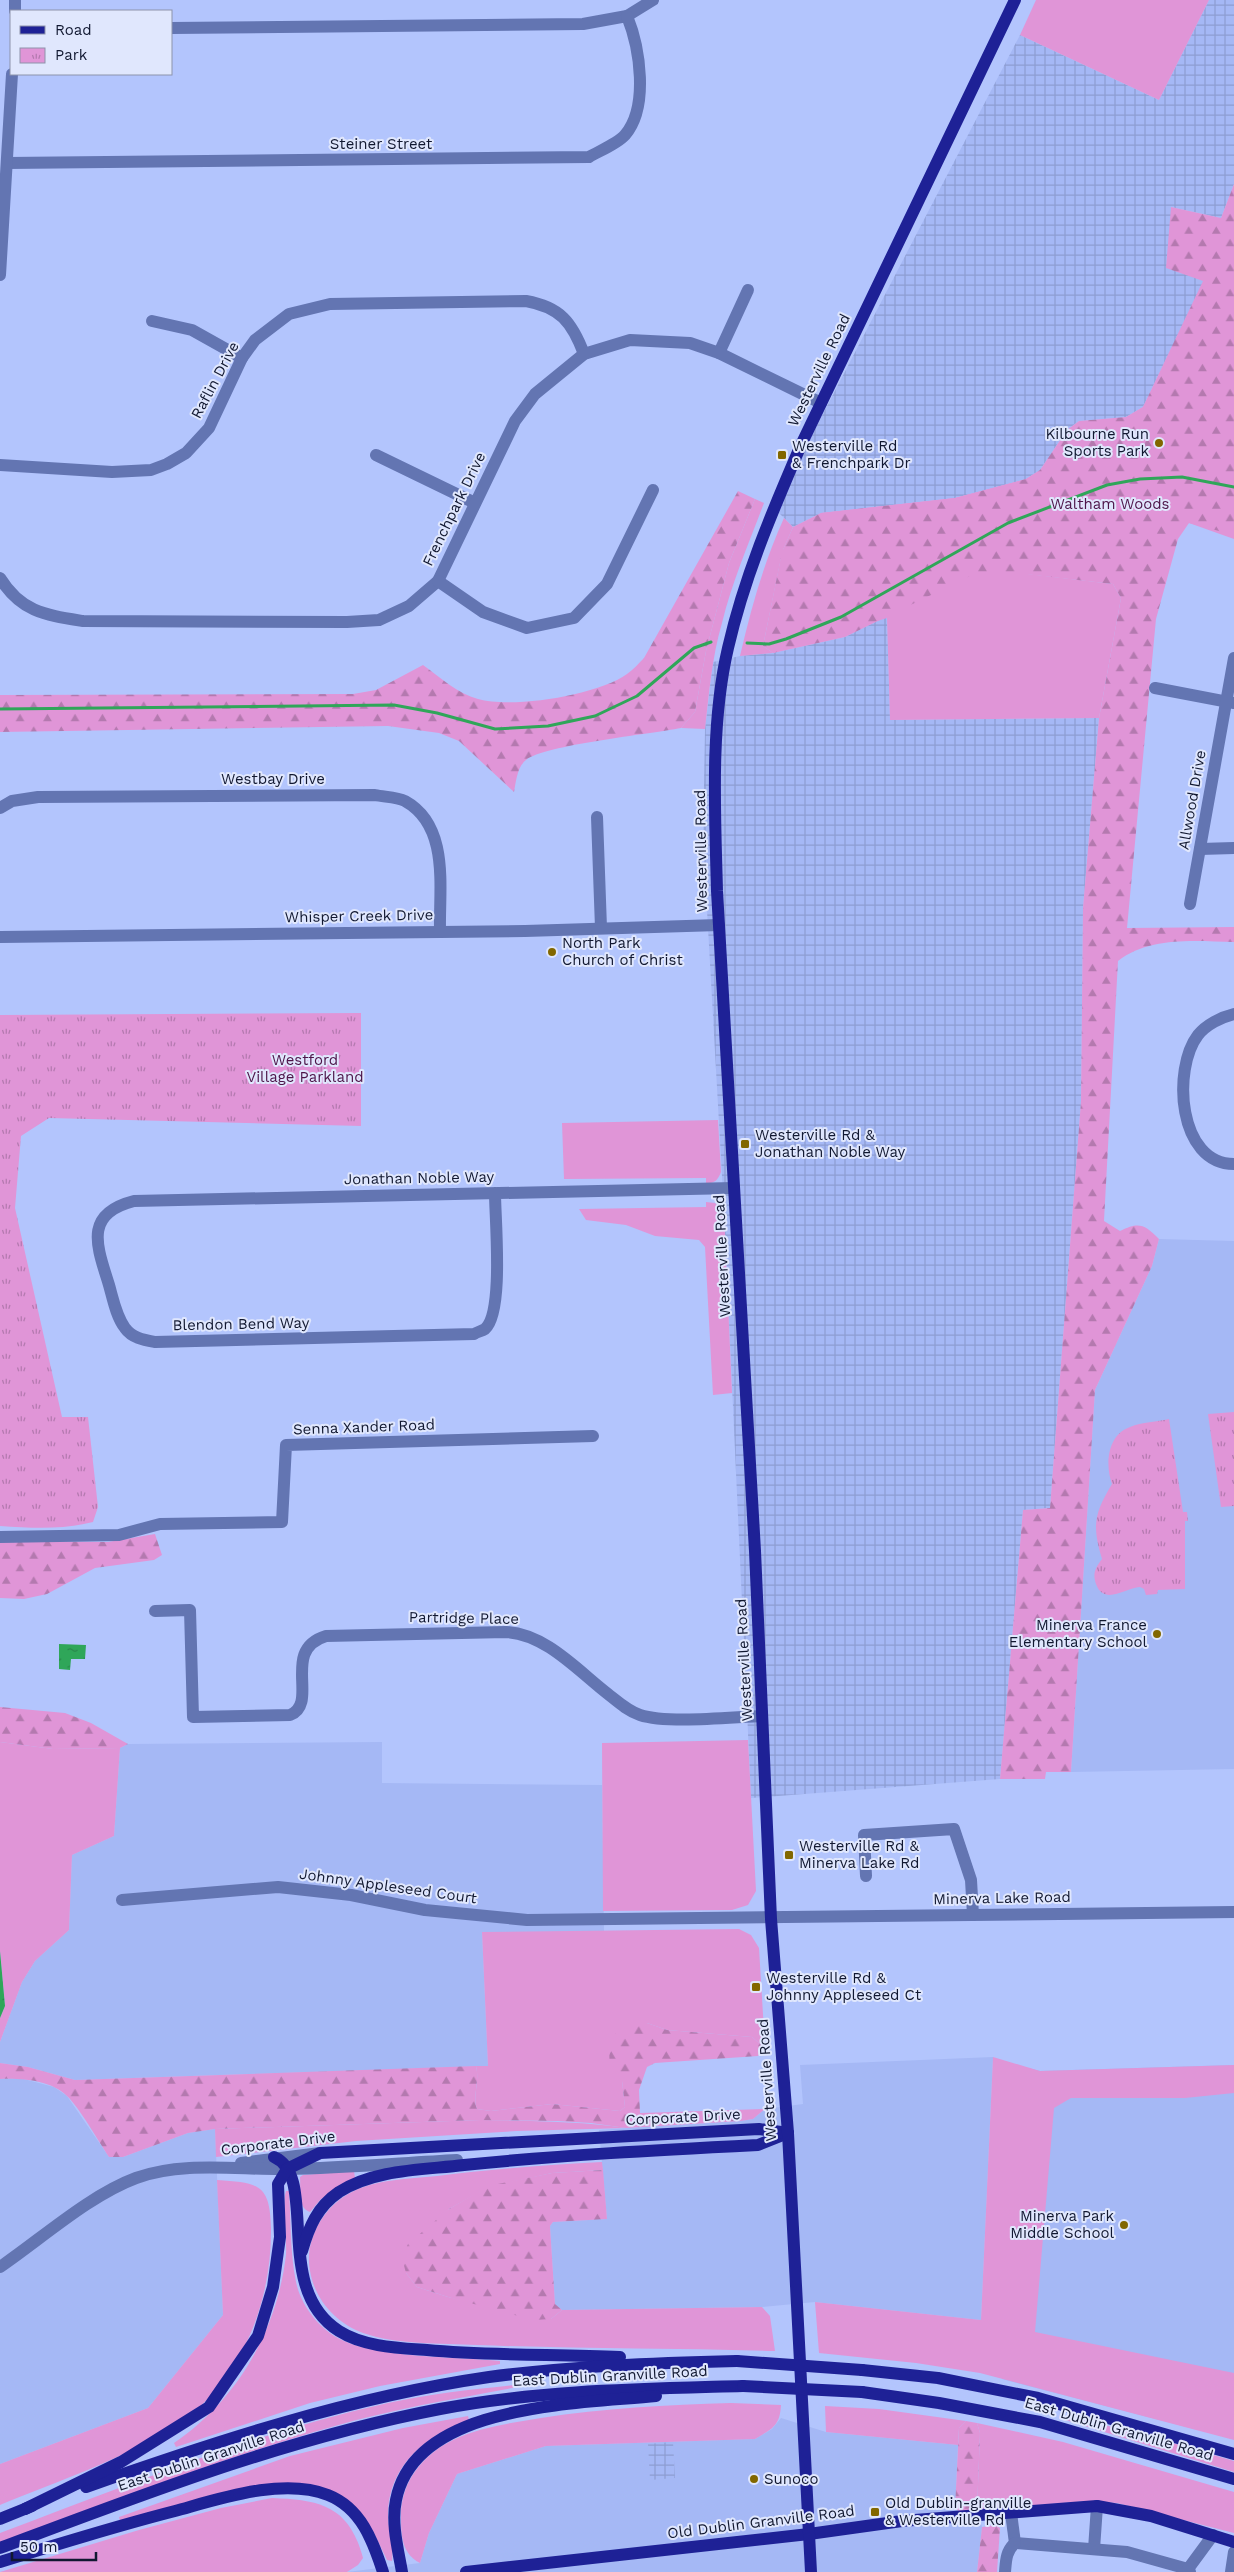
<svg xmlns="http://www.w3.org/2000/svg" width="1234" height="2572" viewBox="0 0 1234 2572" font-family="'Work Sans',sans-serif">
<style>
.built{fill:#a5b8f5}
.industrial{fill:url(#industrial-grid)}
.grass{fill:#e095d7;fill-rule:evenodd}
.forest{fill:url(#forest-firs)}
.park{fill:url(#park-tufts)}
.water{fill:url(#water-ripples)}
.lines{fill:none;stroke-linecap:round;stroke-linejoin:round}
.stream{stroke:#2fa659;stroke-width:3}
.minor{stroke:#6375b2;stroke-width:12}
.major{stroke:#1e2196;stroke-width:12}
.major-bridge{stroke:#1e2196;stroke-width:12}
.poi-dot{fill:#826700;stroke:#e0e7fd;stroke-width:2}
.labels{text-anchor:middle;stroke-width:4;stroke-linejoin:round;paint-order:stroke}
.street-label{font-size:15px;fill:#111831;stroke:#e0e7fd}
.poi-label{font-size:15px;fill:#111831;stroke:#e0e7fd;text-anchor:start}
.park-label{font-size:15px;fill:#4d1449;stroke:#e0e7fd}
</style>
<defs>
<pattern id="industrial-grid" width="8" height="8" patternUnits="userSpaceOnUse" patternTransform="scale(1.25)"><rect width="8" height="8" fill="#a5b8f5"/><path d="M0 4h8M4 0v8" fill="none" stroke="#8d9dd2"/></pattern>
<pattern id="forest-firs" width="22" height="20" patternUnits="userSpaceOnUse" patternTransform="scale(1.25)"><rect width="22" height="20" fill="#e095d7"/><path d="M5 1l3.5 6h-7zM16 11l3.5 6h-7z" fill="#b479af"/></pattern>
<pattern id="park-tufts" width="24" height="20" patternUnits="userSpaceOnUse" patternTransform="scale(1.25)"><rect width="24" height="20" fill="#e095d7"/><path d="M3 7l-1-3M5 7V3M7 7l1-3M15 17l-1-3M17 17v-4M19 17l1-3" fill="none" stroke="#b479af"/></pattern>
<pattern id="water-ripples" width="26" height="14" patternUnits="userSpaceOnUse" patternTransform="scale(1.25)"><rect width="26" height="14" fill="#2fa659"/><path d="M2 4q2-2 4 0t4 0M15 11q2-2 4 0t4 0" fill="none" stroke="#27864a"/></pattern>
</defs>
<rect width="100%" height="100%" fill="#b3c5fd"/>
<g class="built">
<polygon points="1159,1239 1234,1241 1234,1769 1071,1772 1095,1390 1152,1266"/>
<polygon points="382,1742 382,1783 602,1785 604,1932 482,1933 488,2066 75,2080 28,2067 0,2063 0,2042 22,1982 35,1961 69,1930 72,1855 114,1836 120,1748 128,1744"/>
<polygon points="993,2057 981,2320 815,2302 762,2307 562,2310 555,2304 550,2226 553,2222 607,2219 599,2130 741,2121 753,2119 765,2109 803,2104 800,2065"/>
<polygon points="1234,2065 1234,2429 1198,2430 1002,2379 1024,2067 1040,2071"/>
<polygon points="20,2078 54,2087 67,2096 109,2157 123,2157 188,2133 215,2129 223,2315 148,2408 0,2464 0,2079"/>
<polygon points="781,2418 826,2432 958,2445 955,2508 977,2510 982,2527 977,2572 347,2572 420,2563 429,2533 457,2474 546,2446 755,2439 772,2429"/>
</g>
<g class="industrial">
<polygon points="1209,0 1234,0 1234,184 1221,218 1171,207 1204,281 1143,407 1126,417 1079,421 1067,430 1040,470 1026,479 955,498 821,513 793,527 774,508 1020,35 1159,100"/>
<polygon points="887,616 890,720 1099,718 1083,908 1081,1101 1050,1508 1023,1510 1000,1779 751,1798 724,1212 703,839 705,729 713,662 740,656 773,653 845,637"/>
<polygon points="673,2442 675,2478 650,2480 648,2444"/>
</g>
<g class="grass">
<polygon points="1036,0 1209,0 1159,100 1020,35"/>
<path d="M1234 237V539L1189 523 1028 574 1113 584 1121 598 1099 718 890 720 887 618 773 653 740 656C751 608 764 562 784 518L793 527 783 550 821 513 955 498 1026 479 1143 407ZM781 558 773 653 763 646Z"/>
<path d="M755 499 764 503C749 543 732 582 722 623 712 657 709 693 705 729L681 728 695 712 706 651 729 563Z"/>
<path d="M718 1120 721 1172C718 1180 715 1183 706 1184V1178L564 1179 562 1123Z"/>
<polygon points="706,1202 715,1203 724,1212 732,1393 713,1395 705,1247 699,1240 655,1236 626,1225 586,1220 579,1209 706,1207"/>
<polygon points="748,1740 756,1891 748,1905 732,1910 603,1911 602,1743"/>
<polygon points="0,1742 53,1749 120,1748 114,1836 72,1855 69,1930 35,1961 22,1982 0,2042 0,2018 5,2006 0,1951"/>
<path d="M739 1929 751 1935 759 1948 765 2048 752 2037 667 2030 647 2023 622 2081 625 2107 620 2111 552 2104 491 2111 477 2109C472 2097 480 2082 476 2066H488L482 1932Z"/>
<polygon points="993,2057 1040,2071 1234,2065 1234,2093 1185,2098 1071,2098 1054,2108 1035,2332 1234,2373 1234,2440 980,2373 916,2363 819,2353 815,2302 981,2320"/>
<path d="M481 2120C530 2121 578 2121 626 2128L517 2131 356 2141 216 2157 215 2129Z"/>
<path d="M602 2162 603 2170 552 2173 488 2187 449 2209 406 2273 417 2287 448 2297 551 2319 562 2310 762 2307 770 2316 775 2351C676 2348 576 2349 477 2345 440 2343 398 2345 363 2333 336 2323 315 2300 310 2271 304 2241 323 2207 350 2193 376 2179 408 2179 437 2176 492 2169 547 2165 602 2162Z"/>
<path d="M354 2171 355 2178 321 2199 310 2212C297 2208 301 2189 300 2177L303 2175Z"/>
<path d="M217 2180C258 2183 270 2183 271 2228 272 2301 242 2381 179 2423 125 2459 60 2480 0 2505V2464L148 2408 223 2315Z"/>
<path d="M286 2191H289C291 2221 290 2253 296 2282 301 2306 320 2330 342 2340 379 2358 458 2357 500 2361V2364L380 2386 310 2403 176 2447 174 2443C237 2400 277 2331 286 2255 287 2239 282 2203 286 2191Z"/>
<path d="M523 2384V2386C461 2398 396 2408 335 2426 221 2458 111 2502 0 2544V2533C128 2485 254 2433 388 2403 432 2393 478 2389 523 2384Z"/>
<path d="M731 2403 781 2405C780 2426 772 2429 755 2439L546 2446 457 2474 429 2533 420 2563C402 2554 401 2536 401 2518 400 2483 422 2455 453 2440 480 2427 511 2423 541 2418 604 2408 667 2405 731 2403Z"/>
<polygon points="825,2406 879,2409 966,2421 959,2428 958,2445 826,2432"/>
<polygon points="1060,2415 1135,2432 1234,2461 1234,2472 1059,2418"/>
<path d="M468 2416 469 2420C426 2435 388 2466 388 2515 388 2530 394 2547 392 2561L387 2560 373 2531 310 2485 120 2521 119 2517 290 2456 403 2428Z"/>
<polygon points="977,2423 1063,2442 1234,2492 1234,2533 1117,2503 1088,2501 977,2510 980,2433"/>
<path d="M272 2498C321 2500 349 2506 363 2558L358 2565 347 2572H0L139 2530 221 2508Z"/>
</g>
<g class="forest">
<path d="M1234 184V535L1189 523 1178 539 1156 619 1127 928 1234 927V942C1195 941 1150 936 1118 961L1104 1221 1120 1231C1139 1222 1144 1224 1159 1239L1152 1266 1095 1390 1071 1772H1046L1045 1779H1000L1023 1510 1050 1508 1081 1101 1083 908 1099 718 1121 598 1113 584 1007 572 974 574 845 637 773 653 763 646 782 552 793 527 821 513 955 498 1026 479 1040 470 1067 430 1079 421 1126 417 1143 407 1203 281 1166 268 1171 207 1221 218Z"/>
<path d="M738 491 755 499 729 563 706 651 695 712 681 728C651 734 544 745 526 760 517 767 516 782 514 792L459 741 439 733 388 726 0 732V695L353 694 376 690 423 665C440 677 458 694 478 699 513 709 598 695 627 674 633 670 639 663 644 658Z"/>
<polygon points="155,1534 162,1555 154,1560 95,1568 47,1594 24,1599 0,1598 0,1541 108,1542"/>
<polygon points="0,1707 65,1713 91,1723 128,1744 120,1748 53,1749 0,1742"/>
<path d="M647 2023 667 2030 752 2037 765 2048 758 2056 655 2063 647 2067 639 2090 640 2113 765 2109 753 2119 741 2121 626 2128 591 2123 557 2121 481 2120 215 2129 188 2133 123 2157H109C99 2142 79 2107 67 2096 51 2080 21 2078 0 2079V2063L28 2067 75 2080 476 2066C480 2081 472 2098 477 2109L491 2111 552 2104 620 2111 625 2107 622 2081 611 2074C608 2057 607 2033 627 2025 633 2022 642 2024 647 2023Z"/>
<polygon points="603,2170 607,2219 553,2222 550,2226 555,2304 562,2310 551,2319 533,2320 448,2297 417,2287 406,2273 402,2258 408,2244 449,2209 488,2186 552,2173"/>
<polygon points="966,2421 977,2423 980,2433 977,2510 960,2512 955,2508 959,2428"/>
<polygon points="995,2525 1000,2528 997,2572 977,2572 982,2527"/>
</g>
<g class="park">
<path d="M361 1013V1126L49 1118 21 1136 15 1208 62 1417H88L98 1507 93 1522C62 1530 32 1528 0 1526V1015Z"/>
<polygon points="1234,1412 1234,1506 1221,1507 1208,1414"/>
<path d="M1169 1419 1183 1512H1187L1188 1521H1185V1589L1158 1590 1157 1594 1146 1595 1144 1589 1140 1587C1125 1588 1104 1606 1096 1584 1092 1573 1096 1567 1102 1559 1092 1525 1094 1514 1112 1484 1105 1465 1107 1435 1130 1427 1142 1422 1157 1422 1169 1419Z"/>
</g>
<g class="water">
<polygon points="59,1644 86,1645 85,1659 71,1659 70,1670 59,1669"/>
<polygon points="0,1951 5,2006 0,2018"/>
</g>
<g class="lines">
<g class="stream">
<polyline points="747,643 769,644 786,639 841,617 1008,523 1107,485 1140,479 1182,477 1234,487"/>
<polyline points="0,709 394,705 437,713 495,729 548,726 595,716 637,696 694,648 711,642"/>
</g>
<g class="minor">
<polyline points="15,11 15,0"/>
<polyline points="171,28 583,24 627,16 653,0"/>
<path d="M7 163 589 157C599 151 617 144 625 135 649 107 640 48 627 16"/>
<polyline points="0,275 12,74"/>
<polyline points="152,321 192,330 242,358"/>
<polyline points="719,353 748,290"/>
<polyline points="376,455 475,503"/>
<path d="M0 465 112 472 151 470 167 464 186 453 209 428 242 358 255 340 289 314 330 304 526 301C560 307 572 322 584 354"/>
<path d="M0 578C21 612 45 615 83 621L347 622 379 620 409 606 438 581 515 421 535 394 584 354 630 340 690 343 719 353 821 403"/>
<polyline points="438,581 483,612 527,628 574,618 607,584 653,490"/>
<polyline points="1155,688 1234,703"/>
<path d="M0 808 12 801 38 797 375 795C384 797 397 797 405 801 450 826 439 888 440 931"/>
<polyline points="597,817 601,928"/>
<polyline points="1200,849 1234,848"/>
<polyline points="1190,904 1234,658"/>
<polyline points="0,937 525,931 719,925"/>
<path d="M1234 1014C1221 1017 1206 1025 1198 1035 1172 1069 1178 1164 1234 1164"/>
<path d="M495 1193C495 1219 504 1313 485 1329 482 1331 477 1332 474 1334L155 1342C144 1340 132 1338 125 1328 116 1316 113 1299 109 1285 97 1246 83 1214 134 1201L734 1188"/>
<polyline points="0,1537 119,1535 160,1524 282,1522 286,1445 593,1436"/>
<path d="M155 1611 190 1610 193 1717 290 1715C320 1703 280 1650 326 1636L506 1632C546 1634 578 1671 608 1694 618 1702 628 1711 640 1715 667 1724 732 1717 762 1716"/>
<polyline points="866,1876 864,1835 954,1829 971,1880 973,1915"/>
<polyline points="122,1900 278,1887 351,1895 425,1910 527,1920 1234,1912"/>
<polyline points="241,2163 320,2153"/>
<path d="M0 2267C41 2239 90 2195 136 2178 183 2161 238 2170 287 2169 343 2168 400 2163 457 2160"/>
<polyline points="1011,2513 1015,2543"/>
<polyline points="1015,2543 1127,2552 1188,2569 1190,2572"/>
<polyline points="1094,2549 1097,2506"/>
<polyline points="1188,2569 1213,2535"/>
<path d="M1005 2572C1006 2560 1006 2551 1015 2543"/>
<polyline points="1231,2572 1234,2552"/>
</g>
<g class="major">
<path d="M274 2157C320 2177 271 2288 339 2331 364 2347 399 2348 427 2350 492 2356 556 2354 620 2357"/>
<path d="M302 2251C309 2227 317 2207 339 2192 375 2169 423 2170 464 2165 562 2155 659 2150 758 2145L788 2133"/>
<polyline points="862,2370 938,2378 1038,2398 1234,2454"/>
<polyline points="862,2392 939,2403 1040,2422 1234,2479"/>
<path d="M86 2487C217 2441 351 2397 489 2377 572 2366 654 2363 737 2361"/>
<polyline points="25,2509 121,2462 209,2407 258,2336 273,2287 280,2237 278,2184 287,2169 320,2153 759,2129 788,2133"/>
<polyline points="0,2519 32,2506"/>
<path d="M0 2548C144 2494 288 2438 440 2409 540 2390 641 2389 743 2386"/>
<path d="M0 2562C58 2544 116 2526 175 2511 219 2499 283 2477 328 2495 361 2508 373 2541 383 2572"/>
<path d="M402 2572C398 2549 391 2523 396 2500 415 2403 579 2404 656 2396"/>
<polyline points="466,2572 809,2534 902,2521 1097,2506 1151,2516 1234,2542"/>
<path d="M811 2572 788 2133 771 1919 755 1551 717 891C715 813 710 725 728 648 744 578 772 512 801 445L1015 0"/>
</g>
<g class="major-bridge">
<polyline points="737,2361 862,2370"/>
<polyline points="743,2386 862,2392"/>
</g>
</g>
<g class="poi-dot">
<circle cx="1159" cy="443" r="5"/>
<rect x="777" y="450" width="10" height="10" rx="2.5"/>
<circle cx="552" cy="952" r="5"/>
<rect x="740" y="1139" width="10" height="10" rx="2.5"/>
<circle cx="1157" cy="1634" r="5"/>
<rect x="784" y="1850" width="10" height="10" rx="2.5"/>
<rect x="751" y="1982" width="10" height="10" rx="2.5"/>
<circle cx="1124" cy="2225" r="5"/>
<circle cx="754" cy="2479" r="5"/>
<rect x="870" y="2507" width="10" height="10" rx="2.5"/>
</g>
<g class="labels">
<g class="street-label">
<text x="381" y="149">Steiner Street</text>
<text transform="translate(819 370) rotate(-64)" y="5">Westerville Road</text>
<text transform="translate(215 380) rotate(-62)" y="5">Raflin Drive</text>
<text transform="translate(454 509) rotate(-64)" y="5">Frenchpark Drive</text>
<text x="273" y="784">Westbay Drive</text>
<text transform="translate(1192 800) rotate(-80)" y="5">Allwood Drive</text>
<text transform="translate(701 851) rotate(-91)" y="5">Westerville Road</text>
<text transform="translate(359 916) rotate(-1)" y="5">Whisper Creek Drive</text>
<text transform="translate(419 1178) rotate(-1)" y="5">Jonathan Noble Way</text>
<text transform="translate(722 1256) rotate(-93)" y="5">Westerville Road</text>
<text transform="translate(241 1324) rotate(-1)" y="5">Blendon Bend Way</text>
<text transform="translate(364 1427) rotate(-2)" y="5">Senna Xander Road</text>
<text transform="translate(464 1618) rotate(1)" y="5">Partridge Place</text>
<text transform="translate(744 1660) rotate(-93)" y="5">Westerville Road</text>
<text transform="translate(388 1886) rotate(8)" y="5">Johnny Appleseed Court</text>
<text transform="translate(1002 1898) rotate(-1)" y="5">Minerva Lake Road</text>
<text transform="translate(767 2080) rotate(-94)" y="5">Westerville Road</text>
<text transform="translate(683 2117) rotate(-3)" y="5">Corporate Drive</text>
<text transform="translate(278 2143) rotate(-7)" y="5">Corporate Drive</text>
<text transform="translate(610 2376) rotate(-3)" y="5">East Dublin Granville Road</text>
<text transform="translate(1119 2429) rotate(16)" y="5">East Dublin Granville Road</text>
<text transform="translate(211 2456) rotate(-18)" y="5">East Dublin Granville Road</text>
<text transform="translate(761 2522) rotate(-7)" y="5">Old Dublin Granville Road</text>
</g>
<g class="poi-label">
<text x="1149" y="439" text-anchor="end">Kilbourne Run<tspan x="1149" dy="17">Sports Park</tspan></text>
<text x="792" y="451">Westerville Rd<tspan x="792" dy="17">&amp; Frenchpark Dr</tspan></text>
<text x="562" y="948">North Park<tspan x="562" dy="17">Church of Christ</tspan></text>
<text x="755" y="1140">Westerville Rd &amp;<tspan x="755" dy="17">Jonathan Noble Way</tspan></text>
<text x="1147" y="1630" text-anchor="end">Minerva France<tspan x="1147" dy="17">Elementary School</tspan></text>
<text x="799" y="1851">Westerville Rd &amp;<tspan x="799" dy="17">Minerva Lake Rd</tspan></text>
<text x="766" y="1983">Westerville Rd &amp;<tspan x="766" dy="17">Johnny Appleseed Ct</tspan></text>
<text x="1114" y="2221" text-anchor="end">Minerva Park<tspan x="1114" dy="17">Middle School</tspan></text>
<text x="764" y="2484">Sunoco</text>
<text x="885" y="2508">Old Dublin-granville<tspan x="885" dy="17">&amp; Westerville Rd</tspan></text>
</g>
<g class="park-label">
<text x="1110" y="509">Waltham Woods</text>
<text x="305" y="1065">Westford<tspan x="305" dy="17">Village Parkland</tspan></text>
</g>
</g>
<rect x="10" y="10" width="162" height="65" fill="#e0e7fd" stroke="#8d94ab"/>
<rect x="20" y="26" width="25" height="8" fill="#1e2196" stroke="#8d94ab"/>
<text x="55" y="35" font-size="15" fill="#111831">Road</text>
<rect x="20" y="48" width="25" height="15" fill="url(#park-tufts)" stroke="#8d94ab"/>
<text x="55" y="60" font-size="15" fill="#111831">Park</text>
<path d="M12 2552v8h84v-8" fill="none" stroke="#111831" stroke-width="2.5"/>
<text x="20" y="2552" font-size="15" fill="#111831" stroke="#e0e7fd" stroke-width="4" paint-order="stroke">50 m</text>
</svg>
